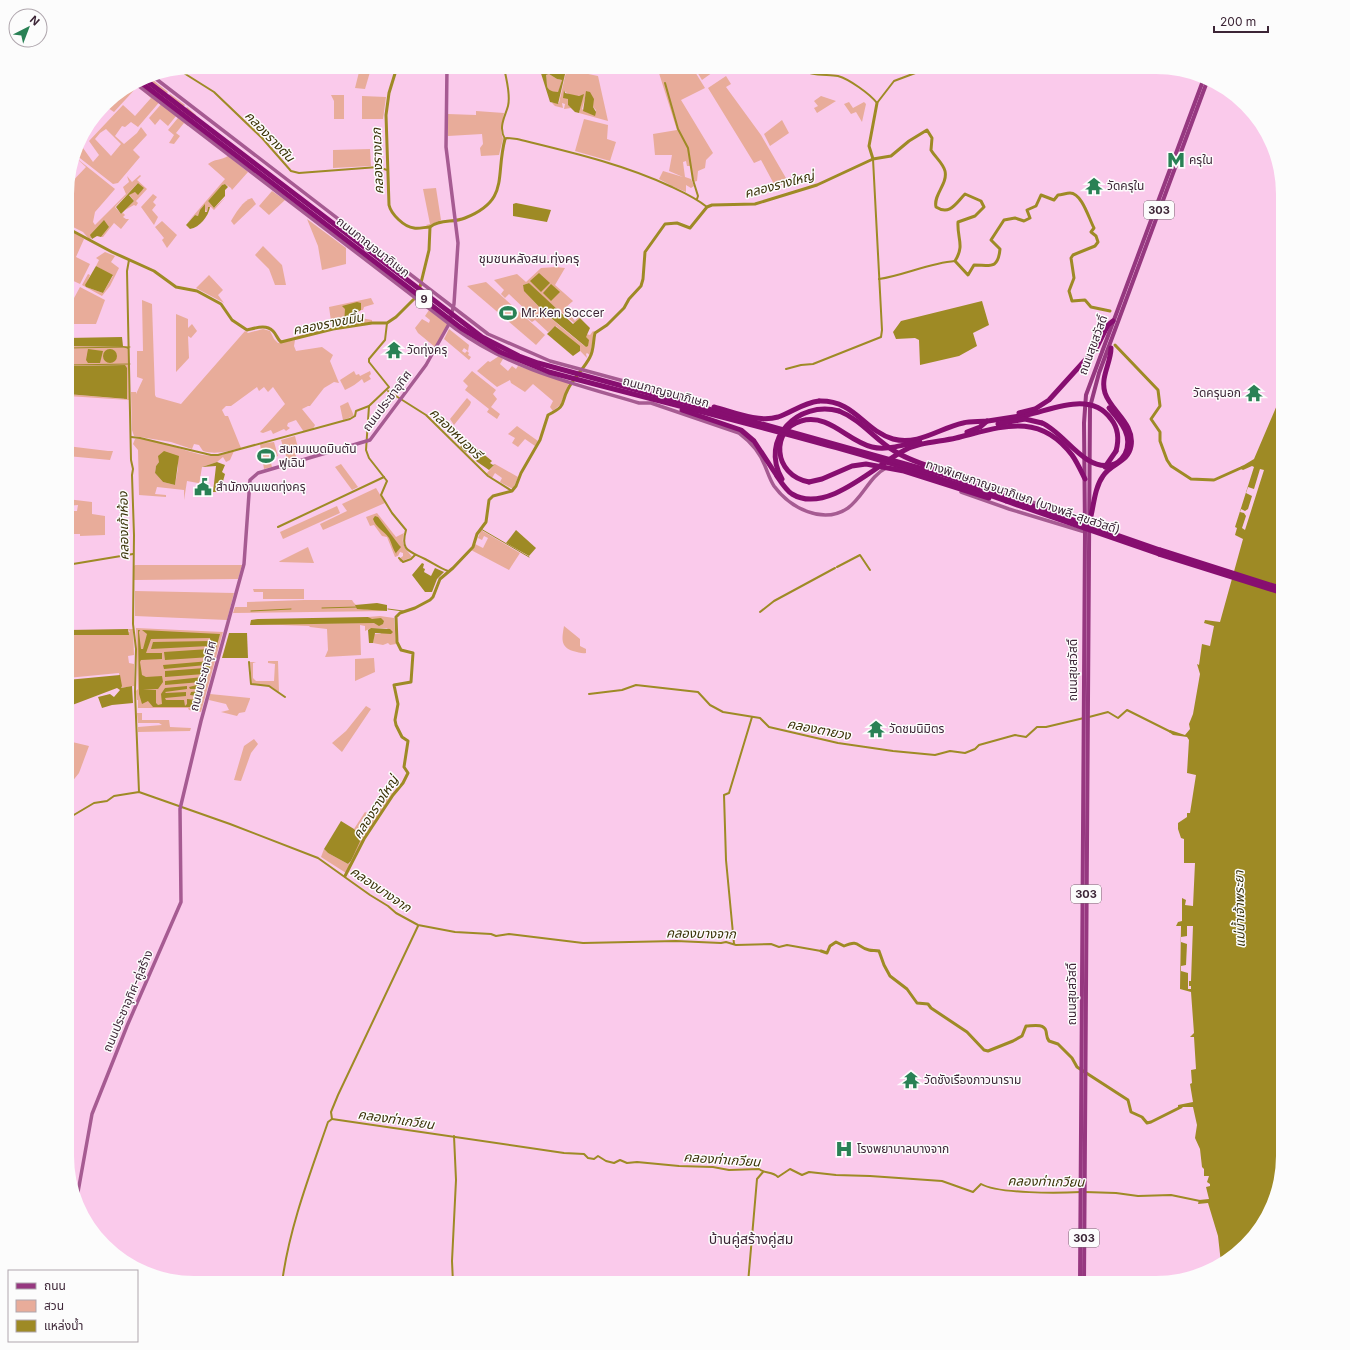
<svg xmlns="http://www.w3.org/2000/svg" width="1350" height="1350" viewBox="0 0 1350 1350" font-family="Inter,'Noto Sans Thai',sans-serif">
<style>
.green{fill:#e8ac9a;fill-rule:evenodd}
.water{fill:#9e8a25;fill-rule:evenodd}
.pier{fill:#facaeb}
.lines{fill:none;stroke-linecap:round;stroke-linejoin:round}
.stream{stroke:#9e8a25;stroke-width:1}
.canal{stroke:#9e8a25;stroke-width:2}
.river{stroke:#9e8a25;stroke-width:3}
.secondary{stroke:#a65b92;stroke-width:3.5}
.primary{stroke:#963880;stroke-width:4}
.motorway{stroke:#870e70;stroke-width:5}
.motorway-bridge{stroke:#870e70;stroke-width:5}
.labels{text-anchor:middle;stroke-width:3;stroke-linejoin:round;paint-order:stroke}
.shield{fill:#fcfcfc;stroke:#766671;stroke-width:1}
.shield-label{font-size:11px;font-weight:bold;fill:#3c2536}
.poi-label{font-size:12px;fill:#3c2536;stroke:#fcfcfc;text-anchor:start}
.street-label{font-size:12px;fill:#3c2536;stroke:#fcfcfc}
.water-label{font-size:13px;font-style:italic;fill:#393106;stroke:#fcfcfc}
.neighbourhood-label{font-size:13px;fill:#3c2536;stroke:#fcfcfc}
.quarter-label{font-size:14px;fill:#3c2536;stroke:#fcfcfc}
</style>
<rect width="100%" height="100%" fill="#facaeb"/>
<g class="green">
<path d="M554 67 598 76 608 121 579 113 583 95C577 97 568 96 564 90L568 99V105L571 108 564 109 565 104 562 103 563 108 555 106 552 103H559L566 72 565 69ZM587 91 593 103V107L596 110 594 114 588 113 582 109Z"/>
<polygon points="628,67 692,67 705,88 681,100 713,153 706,160 705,168 698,171 697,181 693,182 691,166 687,166 686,161 683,162 685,177 691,179 694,186 691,188 686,185 686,192 674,187 659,179 663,171 683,177 669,171 672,155 655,155 653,134 677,130 658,70 629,72"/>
<polygon points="694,67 720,67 702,80"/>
<polygon points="359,72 370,72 365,89 355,88"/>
<path d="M549 74 557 79 562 80 558 93C544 91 548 85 546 75Z"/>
<polygon points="726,76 731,84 726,87 761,135 790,185 786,186 784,184 775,186 761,160 754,163 708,88"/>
<path d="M149 77 168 92 138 127 131 122 125 127 122 126 115 136 124 144 137 133 141 127 147 135 133 150 140 157 118 183 113 184 76 155 83 148 93 162 99 155 89 141 123 105 135 116 151 98 140 88ZM106 129 121 144 111 156 95 139 100 133Z"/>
<polygon points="134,84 137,87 114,112 105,106 110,99"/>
<polygon points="170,94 185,105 168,126 160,119 155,125 149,118"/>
<polygon points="331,95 344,95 344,119 334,119 334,101"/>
<polygon points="362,96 386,97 383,119 362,119"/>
<polygon points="821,96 836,101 817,113 814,108 818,106 814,101"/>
<polygon points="849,102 853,108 864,102 866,104 862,122 856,112 851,114 844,104"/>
<polygon points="187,107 196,115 188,126 184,123 176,133 180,136 174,144 169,143 174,135 168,130"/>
<polygon points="476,111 504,113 501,132 503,139 499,155 481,156 480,148 483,144 482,134 448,136 448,114 476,115"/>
<polygon points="584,119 608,125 607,139 616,142 610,161 575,151"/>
<polygon points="782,120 789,133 770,146 764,134"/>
<polygon points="370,149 371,166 333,168 333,150"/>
<path d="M228 156 248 172 232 190 231 188 225 184 222 185 208 201 214 208 225 198 214 210 211 207H208L206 213 205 208 198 216 195 215 187 223 225 179 208 164C214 159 222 160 228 156Z"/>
<polygon points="75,157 115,189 95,212 93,222 95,225 126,194 123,187 129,182 127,176 132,182 140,175 141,176 137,180 147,189 136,201 138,203 136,206 134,205 125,210 134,201 129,194 144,189 138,183 115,207 121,214 123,213 125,215 123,217 126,219 129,219 121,229 114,223 103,237 101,237 109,227 93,233 90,240 83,232 67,224 67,187 86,167"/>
<polygon points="436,188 441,220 428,226 426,225 430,224 423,189"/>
<polygon points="272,191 285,200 269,215 259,206"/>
<polygon points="153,194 157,197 153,202 156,205 152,210 158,217 154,225 141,207"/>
<path d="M252 198 256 204 234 225 231 221C235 214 243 200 252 198Z"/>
<polygon points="307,219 346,248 346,264 322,270 318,246"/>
<polygon points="162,221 177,235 167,248 162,240 164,238 155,227"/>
<polygon points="67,229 84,239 76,257 90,264 80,284 67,278"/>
<polygon points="263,246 282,265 286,285 275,285 269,269 255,255"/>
<polygon points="105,252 115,256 111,262 119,268 110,286 102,296 82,285 88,274 90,275 86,285 86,287 103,293 113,276 96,266 99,260 96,258"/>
<path d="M556 267 565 268 555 285 573 301 565 308 575 321 578 317 580 318 574 323 546 300 529 283 523 285C526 300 572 336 586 347V334L590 335 593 331 595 332 590 355 587 353 586 354 587 358 556 326 548 332 535 320 532 322 527 318 530 314 509 294 505 298 501 294 504 290 494 280 517 274 526 282 541 268Z"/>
<polygon points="209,275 223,290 218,295 224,303 196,288"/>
<polygon points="486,282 545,335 536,345 467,286"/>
<polygon points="80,287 105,300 96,324 67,324 67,311"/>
<polygon points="371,298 374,304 364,307 363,310 361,310 361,303 345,309 347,322 360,322 361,318 372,320 372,322 332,328 329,307"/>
<path d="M142 300 152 304 155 395 156 397 181 404 245 331 248 333 263 329 270 331 274 339 278 343 295 340 294 346 296 351 322 347 333 355 330 361 339 383 334 382 324 388 310 406H308L302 409 315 425 313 429 304 432 296 420 288 423 287 426 290 428 286 431 284 429 273 434 271 430 263 433 260 432 285 404 273 387 268 392 264 387 259 391 257 387 231 406H226L222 410 225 416H228L241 448C228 451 216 455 203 451L199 445 194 444 192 449 171 442 134 436 132 430 131 392H136V394L143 379 137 377V351H143Z"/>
<polygon points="429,310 448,325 435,347 418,333 415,328 422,319 429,323 430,320 425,316"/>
<polygon points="176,314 188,319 188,328 192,324 197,331 191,338 188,336 189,358 176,372"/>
<polygon points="449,329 469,345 468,351 464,348 462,351 465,353 467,351 469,353 468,355 471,357 469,360 444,339"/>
<polygon points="67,346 123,347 128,349 129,400 67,396 67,394 124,399 125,365 67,366 67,363 73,363 73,351 67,349"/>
<polygon points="499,356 503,359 500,364 508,371 512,366 516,369 518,366 569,383 561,404 553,411 550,407 553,401 533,384 525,392 511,383 510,380 497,387 477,371 488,361 490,362"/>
<path d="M354 371 356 375 359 374 360 376 370 371 371 374 369 376 371 379 364 383 362 379C357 383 352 387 345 390L340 380Z"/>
<polygon points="472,371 496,390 493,394 497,399 491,407 500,414 497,419 487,412 489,409 465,390 468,386 463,381"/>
<polygon points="467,398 471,402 470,405 454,425 450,419"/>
<polygon points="348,402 354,416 343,420 340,406"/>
<polygon points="517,426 538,441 535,446 525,439 518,447 512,443 515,438 508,434"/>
<polygon points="295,436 298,448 294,450 297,459 288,462 281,440"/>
<path d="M135 439C158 437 188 455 212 456 219 456 227 453 234 451L230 460 226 462 223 457 217 462 202 467 199 485 198 483 187 481 184 500V490L157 487 155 494 166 495V497L139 495 138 450 133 444ZM178 460V468L175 485 163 482 155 473 156 466 159 462Z"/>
<polygon points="274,442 278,456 270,459 272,467 264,469 260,444"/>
<polygon points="67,446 108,451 113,451 110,460 67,456"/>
<polygon points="341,464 358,487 352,490 335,467"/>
<polygon points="495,464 518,477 513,489 500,482 502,478 495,473 492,478 486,474"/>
<polygon points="376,488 385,503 323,530 320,524 347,511 342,504"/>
<polygon points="67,499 92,502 92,514 105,516 105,535 80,536 80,534 67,534 67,511 77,511 78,505 67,506"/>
<polygon points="337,506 340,513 283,539 280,532"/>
<path d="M377 513 396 537 404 533C400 544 406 549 412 557L400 562 399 559 403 556V553L400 552 398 556 395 557 387 537 382 536 374 525 370 526 366 517Z"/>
<polygon points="481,530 520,553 509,570 471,550 475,544 483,548 488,538 484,536 482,540 478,538"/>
<polygon points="308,547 314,563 279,562 280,561"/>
<polygon points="135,565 242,565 238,579 134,580 134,566"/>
<polygon points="253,589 304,589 304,599 263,599 263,592 254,592"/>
<polygon points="135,591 234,593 227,620 135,616"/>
<path d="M304 600H352C360 614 374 608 387 611L233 613 235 607H247V602Z"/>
<polygon points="380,616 394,618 396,644 390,645 388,643 383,645 373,643 374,634 380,634 388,628 371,628 365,631 365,626 360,625 361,655 325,657 328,650 327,629 310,627 309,626 255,624 365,623 374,623 377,626 368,617"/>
<path d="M564 626 580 639V646L586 649V653C582 654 578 652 573 651 560 647 562 638 564 626Z"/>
<polygon points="136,628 223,632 201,712 189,710 188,708 138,708 138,700 137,700 136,691 138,689"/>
<polygon points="128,629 133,629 134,655 128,656 129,663 134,664 134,686 120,688 119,673 67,678 67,635 114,635 130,632"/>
<polygon points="374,658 375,672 355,681 355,659"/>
<polygon points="268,661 278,661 279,692 270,686 252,684 250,662 256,662 253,663 253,678 256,681 274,681 275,664 268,663"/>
<polygon points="210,694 250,698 250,699 245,712 239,713 237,716 221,712 229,710 226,704 209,700"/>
<polygon points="366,706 371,709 342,752 332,743 346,731"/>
<polygon points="137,713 142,713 142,720 169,720 170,727 191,728 190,731 138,732 138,727 162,725 159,723 138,723"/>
<polygon points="254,739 258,744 251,753 241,781 234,780 244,746"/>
<polygon points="68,741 89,746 79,773 67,788 67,767 74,758"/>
<polygon points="390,793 392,794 370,829 354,860 352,858 362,835 354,829 365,812 369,814 365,820 362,819 360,826 365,832"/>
<polygon points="324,849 328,853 348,864 351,863 346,873 321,857"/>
</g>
<g class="water">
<path d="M539 67H554L566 70 558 104 550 102ZM549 74 557 79 562 80 558 92C544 91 548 85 546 75Z"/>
<polygon points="564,90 565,93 579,96 584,94 579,113 575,112 568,105 568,99 563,98"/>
<polygon points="586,91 590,92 594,99 593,107 596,112 595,116 583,111"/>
<polygon points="138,183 144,188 138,195 135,192 129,195 134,201 121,214 116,207"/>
<polygon points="225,184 228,187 225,190 225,196 214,208 208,201 222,185"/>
<polygon points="516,203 551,210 547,222 513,216 513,204"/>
<path d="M205 204V212H207L208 207H210C208 217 200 227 190 229L186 225 195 215 198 216 200 210Z"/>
<polygon points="104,220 109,227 101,237 97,236 92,239 90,235"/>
<polygon points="96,266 113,275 103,293 86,287 85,285"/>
<polygon points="539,273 550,283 541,292 530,281"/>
<polygon points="529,283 573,324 580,318 590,328 586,337 589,340 588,346 586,347 545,313 524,291 523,285"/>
<polygon points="551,284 560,292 551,301 543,293"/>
<polygon points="982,301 989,325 973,333 977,346 959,356 920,365 919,340 915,338 896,339 893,332 901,321"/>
<polygon points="357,302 361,303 361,310 358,312 358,316 361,318 360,322 344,324 345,309 342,306"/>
<polygon points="555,326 580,346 580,351 573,356 547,334"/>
<polygon points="122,337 123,346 129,347 128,349 123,347 67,346 67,338"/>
<circle cx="110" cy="356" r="7"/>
<polygon points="88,349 103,351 100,363 88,363 86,360"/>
<polygon points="125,365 127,368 127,399 67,394 67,366"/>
<polygon points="1283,391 1283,1156 1273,1205 1240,1251 1221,1263 1218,1236 1208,1203 1198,1204 1199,1200 1209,1199 1206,1187 1210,1186 1210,1184 1207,1182 1209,1176 1204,1176 1204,1169 1202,1167 1200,1149 1195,1138 1197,1125 1193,1107 1182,1107 1178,1109 1178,1105 1193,1102 1190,1084 1192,1083 1191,1070 1196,1069 1194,1037 1190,1037 1194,1033 1191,992 1180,989 1181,926 1176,926 1178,922 1182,921 1182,898 1186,900 1185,905 1193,906 1195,863 1184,863 1184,839 1181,838 1178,829 1178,823 1187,817 1187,813 1190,813 1196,775 1187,773 1189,740 1187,737 1173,735 1169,732 1170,730 1185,735 1190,729 1189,724 1193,714 1200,674 1197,664 1199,665 1202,644 1210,646 1214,626 1204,623 1205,620 1220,622 1243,539 1235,535 1237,528 1235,527 1254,467 1252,466 1243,470 1239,468 1254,459"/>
<polygon points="465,439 492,461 490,463 493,465 495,464 489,470 476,461 479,457 476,454 474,456 468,450 466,452 460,447 462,445 460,442"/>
<polygon points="164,451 179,456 175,485 163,482 155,473 156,466 159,462 158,456"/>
<polygon points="217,462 225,465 222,472 225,474 220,492 213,492 216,466 202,467"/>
<path d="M375 516 378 517 399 545 401 547 396 553 397 555C393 550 392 544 389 538 384 531 376 528 373 519Z"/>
<polygon points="516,530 536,548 529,556 506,543"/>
<polygon points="422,563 424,564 423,568 425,569 424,572 431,576 435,568 444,572 437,579 432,592 425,592 412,575"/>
<polygon points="377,603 387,605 387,611 357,609 355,605"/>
<polygon points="368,617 372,619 381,618 384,621 383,624 379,626 374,623 250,625 251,620 258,619"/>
<polygon points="371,628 390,629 393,632 391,634 375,633 373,643 369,643 368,630"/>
<polygon points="128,629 129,635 67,635 67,630"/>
<polygon points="138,630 140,630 139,632 141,649 143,649 147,634 142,630 220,634 216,649 211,657 165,660 164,652 209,649 211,648 209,646 151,649 153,642 210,641 210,638 151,639 146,653 162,653 162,659 141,660 140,662 142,675 146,677 162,676 163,682 158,689 143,689 156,690 156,703 158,705 162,704 161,694 165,688 187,686 187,689 165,692 166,693 186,692 186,696 165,698 166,700 184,700 185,706 187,704 187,699 197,700 197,696 190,695 191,692 200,691 201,689 190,689 189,687 201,684 201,682 165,685 165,681 203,677 204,674 165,677 165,671 205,668 206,665 164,669 163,665 210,661 211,664 198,707 153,707 148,701 142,704 139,694"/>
<polygon points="229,633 247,633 248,658 222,658"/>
<polygon points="120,675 122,686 121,688 132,686 133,703 112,705 102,708 98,697 110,694 114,697 120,690 117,688 67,707 67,680"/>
<polygon points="341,821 354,829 362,837 351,861 348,864 328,853 324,849"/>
</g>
<g class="pier">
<polygon points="1260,469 1264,470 1245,530 1242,528 1246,516 1244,513 1240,512 1241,509 1245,511 1248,509 1252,496 1246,493 1248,487 1254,489"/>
<polygon points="1187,926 1193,926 1191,981 1189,981 1189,986 1191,986 1191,989 1188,989 1188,973 1181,971 1181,966 1186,965 1187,944 1181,942 1181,937 1187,936"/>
</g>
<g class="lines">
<g class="stream">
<polyline points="67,348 130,347"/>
<polyline points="67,365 130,364"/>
<polyline points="481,529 529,557"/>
<polyline points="322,608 357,607"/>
<polyline points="388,609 403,611"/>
<polyline points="251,611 291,609"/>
</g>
<g class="canal">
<path d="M504 67C506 79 511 94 508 106 505 117 498 127 505 139L507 138 517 139C570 152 623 164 672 187 685 193 696 198 707 207"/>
<path d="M799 67C809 77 825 74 838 76 849 79 870 94 877 103L894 81 918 72H983L1029 67"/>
<polyline points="1055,67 1064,70 1078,67"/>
<polyline points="179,70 214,92 262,138 291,171 299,173 378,167 387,170"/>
<polyline points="665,83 678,129 688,148 693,180 698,196 697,199"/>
<polyline points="129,260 127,271 131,460 133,469 132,475 134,535 133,624 136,649 135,692 139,792"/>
<path d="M879 279C905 275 929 263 955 261"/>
<polyline points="786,369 801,365 813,364 881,337 882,330 873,159"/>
<polyline points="388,391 426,415 488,476 512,491"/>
<path d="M369 406 366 450 369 458 387 481 381 495 392 513 406 530C400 551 409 551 425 559 433 563 440 568 448 571"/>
<polyline points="131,437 140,438 211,455 218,455 350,419 355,416 356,411 369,406 389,387 369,362 369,359 385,340 387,323"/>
<polyline points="278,527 384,477"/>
<polyline points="399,558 403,562 411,559 415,555"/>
<polyline points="67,565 133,554"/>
<polyline points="837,567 860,555 870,570"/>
<polyline points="760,612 774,601 835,568"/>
<polyline points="249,662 251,684 269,686 285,697"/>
<polyline points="589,694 622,690 636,685 698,692 710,705 723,712 760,718 769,727 838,743 893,751 935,755 950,751 965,753 975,749 979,745 1015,735 1026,737 1037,727 1046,727 1084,718"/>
<polyline points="1089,717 1108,712 1118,718 1127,710 1171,732"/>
<polyline points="67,819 94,803 107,801 114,796 139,792 230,824 318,858 370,895 388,906 396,913 418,925 455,932 491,934 496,936 509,934 583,943 676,941 721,943 726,942 736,945 771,944 779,947 787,945 821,951"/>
<polyline points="734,944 726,860 724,795 729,793 752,717"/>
<path d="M332 1119 564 1153 584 1154 588 1158 594 1159 598 1156 606 1161 614 1163 620 1160 627 1163 637 1162 679 1166 713 1167 729 1170 759 1169C765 1174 772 1171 778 1177L790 1169 802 1175 809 1172 836 1175 870 1176 942 1181 973 1192 981 1184C998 1194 1059 1193 1081 1192"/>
<polyline points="332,1119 331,1112 338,1095 418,926"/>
<polyline points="1085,1192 1116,1193 1138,1196 1171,1195 1200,1201"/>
<path d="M282 1283C289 1228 310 1174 328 1122L332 1119"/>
<polyline points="453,1283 452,1261 456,1180 454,1136"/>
<polyline points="748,1283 757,1179 763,1172"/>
</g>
<g class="river">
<path d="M397 67 389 93 386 115 389 205C391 214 404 227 414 228 419 229 425 227 430 227"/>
<polyline points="873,159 869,146 877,103"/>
<path d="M67 228 112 252 154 271 176 287 197 291 221 304 232 320 247 330C256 328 266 324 273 331 277 335 277 339 281 342L333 329 372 323H387L396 317 414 299 420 287 429 250 430 227C440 219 453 223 465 218 510 200 495 177 505 139"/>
<polyline points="1115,345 1158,390 1160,406 1151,419 1160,432 1160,441 1167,460 1171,466 1191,479 1214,480 1243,467"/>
<path d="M345 876 364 839 393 795 403 783 408 773 404 767 408 741 402 737 396 725 395 720 398 704 394 685 411 682 413 653 401 650 397 642 396 617 400 613 415 608 430 600 433 597 440 579 453 568 473 547 477 534 486 522 489 500 493 496 512 491 516 486 521 473 540 440 548 415C568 405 560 404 568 389 574 377 584 369 590 357 594 350 593 341 595 333L607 325 624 308 629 299 641 286 643 279 645 252 665 224 677 223 690 228 707 207 712 205 755 204 817 185 873 159 891 156 909 141 927 130 932 138 931 150C935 157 943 163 945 171 948 184 933 195 936 207 950 216 956 203 965 194L981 201 984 207 975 216 958 222C957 239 965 245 955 261L968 275 974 265C990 265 998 270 1000 249L991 240 1004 220 1015 218 1024 221 1030 218 1027 210 1036 206 1041 195 1054 200 1058 195C1062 195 1066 193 1070 193 1082 193 1089 219 1094 228L1091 232 1096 236 1098 242 1095 246 1073 255 1071 258 1074 278 1069 291 1072 301 1085 300 1091 307 1110 311"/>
<path d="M821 951 827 953 830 946 836 942 844 946C860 939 856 947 869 950 872 951 876 950 879 951L884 965 890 976 907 989 917 1003 928 1004 931 1008 967 1032 984 1050 988 1051 1013 1041 1022 1036 1026 1026C1032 1026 1044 1023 1046 1031 1047 1035 1046 1037 1049 1041L1058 1044 1072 1058 1077 1067 1128 1100 1131 1112 1142 1117 1147 1123 1151 1122 1181 1107"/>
</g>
<g class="secondary">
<polyline points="151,75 488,334 550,361 705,403 705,409"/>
<path d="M135 83 456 329C510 369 575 384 639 403H651L739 433C751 442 760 452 765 466 768 473 770 480 774 486 790 508 823 525 848 508 863 497 870 476 886 468"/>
<polyline points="954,472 1000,488 1056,512"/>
<polyline points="961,492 1009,509 1085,532"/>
<polyline points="76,1203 92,1114 127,1026 181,902 180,809 201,721 244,564 250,480 258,473 370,440 426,365 449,324 454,304 458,243 446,147 447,67"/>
</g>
<g class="primary">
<polyline points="1080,1283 1085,532 1084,423 1086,395 1204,78"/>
<polyline points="1084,1283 1090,407 1099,373 1208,79"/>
</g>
<g class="motorway">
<polyline points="674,400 687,403"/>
<path d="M819 401C855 400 863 430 893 439 918 446 940 428 963 423 971 421 979 422 988 421 1001 419 1014 417 1027 415"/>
<polyline points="1019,413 1035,409 1049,400 1097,347 1108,325 1113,321"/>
<polyline points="998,424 1025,419 1042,423"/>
<polyline points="967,432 980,427 987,421"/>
<polyline points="1105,467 1116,451"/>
<path d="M777 476C781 482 786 490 792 494 826 515 875 466 903 451 919 442 939 442 956 438 1001 427 1039 411 1072 455 1077 462 1081 471 1085 479"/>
<path d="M782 479C759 439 798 400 839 411"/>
<path d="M809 482C772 475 771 429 801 421 829 413 847 441 872 447 887 451 904 444 920 442"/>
<polyline points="1006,501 1023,507"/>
<path d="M1091 516C1094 503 1095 487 1103 476 1111 463 1128 463 1131 446 1135 424 1111 411 1105 393 1100 377 1111 363 1111 348"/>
<polyline points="1160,550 1283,589"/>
<polyline points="1159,554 1283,593"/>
</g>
<g class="motorway-bridge">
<polyline points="143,78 482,337 519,356 538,363 674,400"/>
<path d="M139 81 461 328 500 352 549 372C702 413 857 448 1006 501"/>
<polyline points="687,403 941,474 1160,550"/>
<path d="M714 407C733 412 758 423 778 417 792 412 803 403 819 401"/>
<polyline points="682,410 741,430 754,441 777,476"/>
<path d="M839 411C862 420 875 440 896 452 919 466 946 470 971 481"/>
<path d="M1027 415C1054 409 1091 391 1111 419 1119 429 1119 440 1116 451"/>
<path d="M1042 423C1064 432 1084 471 1111 465 1117 464 1122 459 1125 454 1134 436 1120 421 1109 408"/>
<polyline points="809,482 822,479 852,466 866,464 904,471 989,498"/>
<polyline points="1023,507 1159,554"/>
</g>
</g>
<defs>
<g id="metro-bare" transform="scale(1.38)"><path d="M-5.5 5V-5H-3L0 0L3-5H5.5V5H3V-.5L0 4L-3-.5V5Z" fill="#298155" stroke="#fcfcfc" stroke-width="2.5" paint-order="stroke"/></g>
<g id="temple-bare" transform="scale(1.38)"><path d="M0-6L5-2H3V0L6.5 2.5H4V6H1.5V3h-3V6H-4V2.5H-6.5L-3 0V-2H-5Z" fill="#298155" stroke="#fcfcfc" stroke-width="2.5" paint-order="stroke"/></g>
<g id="stadium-bare" transform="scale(1.38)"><path d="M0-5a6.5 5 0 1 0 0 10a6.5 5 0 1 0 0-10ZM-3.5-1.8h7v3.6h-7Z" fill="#298155" stroke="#fcfcfc" stroke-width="2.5" paint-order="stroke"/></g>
<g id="civic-bare" transform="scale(1.38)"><path d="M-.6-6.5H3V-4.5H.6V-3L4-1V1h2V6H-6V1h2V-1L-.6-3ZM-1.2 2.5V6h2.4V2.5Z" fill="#298155" stroke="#fcfcfc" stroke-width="2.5" paint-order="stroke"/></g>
<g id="hospital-bare" transform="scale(1.38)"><path d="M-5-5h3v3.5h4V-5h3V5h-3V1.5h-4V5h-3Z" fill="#298155" stroke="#fcfcfc" stroke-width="2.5" paint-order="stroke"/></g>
</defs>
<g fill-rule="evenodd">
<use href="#metro-bare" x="1176" y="160"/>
<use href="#temple-bare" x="1094" y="186"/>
<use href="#stadium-bare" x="508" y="313"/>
<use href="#temple-bare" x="394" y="350"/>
<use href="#temple-bare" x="1254" y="393"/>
<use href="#stadium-bare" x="266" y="456"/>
<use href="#civic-bare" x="203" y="487"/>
<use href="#temple-bare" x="876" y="729"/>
<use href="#temple-bare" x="911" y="1080"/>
<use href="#hospital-bare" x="844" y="1149"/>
</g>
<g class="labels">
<g class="shield">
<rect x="1144" y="201" width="30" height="18" rx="3"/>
<rect x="416" y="290" width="16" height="18" rx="3"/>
<rect x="1071" y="885" width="30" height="18" rx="3"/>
<rect x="1069" y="1229" width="30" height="18" rx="3"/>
</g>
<g class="shield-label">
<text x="1159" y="214">303</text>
<text x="424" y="303">9</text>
<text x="1086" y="898">303</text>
<text x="1084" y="1242">303</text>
</g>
<g class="poi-label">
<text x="1189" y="164">ครุใน</text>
<text x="1107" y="190">วัดครุใน</text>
<text x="521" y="317">Mr.Ken Soccer</text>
<text x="407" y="354">วัดทุ่งครุ</text>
<text x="1241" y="397" text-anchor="end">วัดครุนอก</text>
<text x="279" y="453">สนามแบดมินตัน<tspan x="279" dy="14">ฟูเฉิน</tspan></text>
<text x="216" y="491">สำนักงานเขตทุ่งครุ</text>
<text x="889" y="733">วัดชมนิมิตร</text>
<text x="924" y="1084">วัดชังเรืองภาวนาราม</text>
<text x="857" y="1153">โรงพยาบาลบางจาก</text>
</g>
<g class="street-label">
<text transform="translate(373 247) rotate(38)" y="4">ถนนกาญจนาภิเษก</text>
<text transform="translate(1093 345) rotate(-70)" y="4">ถนนสุขสวัสดิ์</text>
<text transform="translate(666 392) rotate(15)" y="4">ถนนกาญจนาภิเษก</text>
<text transform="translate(387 401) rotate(-53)" y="4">ถนนประชาอุทิศ</text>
<text transform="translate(1023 497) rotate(19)" y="4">ทางพิเศษกาญจนาภิเษก (บางพลี-สุขสวัสดิ์)</text>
<text transform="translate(1073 670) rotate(-90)" y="4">ถนนสุขสวัสดิ์</text>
<text transform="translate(203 676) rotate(-75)" y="4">ถนนประชาอุทิศ</text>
<text transform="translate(1072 994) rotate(-90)" y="4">ถนนสุขสวัสดิ์</text>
<text transform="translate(128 1001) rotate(-67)" y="4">ถนนประชาอุทิศ-คู่สร้าง</text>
</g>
<g class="water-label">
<text transform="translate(270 136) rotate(46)" y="5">คลองรางตัน</text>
<text transform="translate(377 161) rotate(-92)" y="5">คลองรางเวก</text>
<text transform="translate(779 184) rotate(-15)" y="5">คลองรางใหญ่</text>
<text transform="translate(328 323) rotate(-11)" y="5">คลองรางขมิ้น</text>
<text transform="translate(456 433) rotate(44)" y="5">คลองหนองรี</text>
<text transform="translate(123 526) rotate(-91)" y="5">คลองเก้าห้อง</text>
<text transform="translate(819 729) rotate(11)" y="5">คลองตายวง</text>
<text transform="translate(375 807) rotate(-57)" y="5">คลองรางใหญ่</text>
<text transform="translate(381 889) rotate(34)" y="5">คลองบางจาก</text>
<text transform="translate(1239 909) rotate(-91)" y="5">แม่น้ำเจ้าพระยา</text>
<text transform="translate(701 933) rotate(1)" y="5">คลองบางจาก</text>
<text transform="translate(396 1119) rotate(8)" y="5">คลองท่าเกวียน</text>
<text transform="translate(722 1159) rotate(4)" y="5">คลองท่าเกวียน</text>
<text transform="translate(1046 1181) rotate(1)" y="5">คลองท่าเกวียน</text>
</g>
<g class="neighbourhood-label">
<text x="529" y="263">ชุมชนหลังสน.ทุ่งครุ</text>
</g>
<g class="quarter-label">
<text x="751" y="1244">บ้านคู่สร้างคู่สม</text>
</g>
</g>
<path d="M0 0H1350V1350H0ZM194 74H1156A120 120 0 0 1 1276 194V1156A120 120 0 0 1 1156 1276H194A120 120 0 0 1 74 1156V194A120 120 0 0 1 194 74Z" fill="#fcfcfc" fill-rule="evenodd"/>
<rect x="8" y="1270" width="130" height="72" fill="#fcfcfc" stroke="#afa6ad"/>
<rect x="16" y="1283" width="20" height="6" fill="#963880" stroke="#afa6ad"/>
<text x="44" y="1290" font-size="12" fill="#3c2536">ถนน</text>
<rect x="16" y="1300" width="20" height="12" fill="#e8ac9a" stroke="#afa6ad"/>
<text x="44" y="1310" font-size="12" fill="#3c2536">สวน</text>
<rect x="16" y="1320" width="20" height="12" fill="#9e8a25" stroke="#afa6ad"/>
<text x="44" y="1330" font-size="12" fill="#3c2536">แหล่งน้ำ</text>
<g transform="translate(28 28) rotate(42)"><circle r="19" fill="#fcfcfc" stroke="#afa6ad"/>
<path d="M0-3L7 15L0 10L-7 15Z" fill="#298155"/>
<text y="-6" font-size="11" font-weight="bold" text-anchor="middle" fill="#3c2536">N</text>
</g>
<path d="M1214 26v6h54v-6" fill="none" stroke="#3c2536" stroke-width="2"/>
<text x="1220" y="26" font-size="12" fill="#3c2536" stroke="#fcfcfc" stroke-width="3" paint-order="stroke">200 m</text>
</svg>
